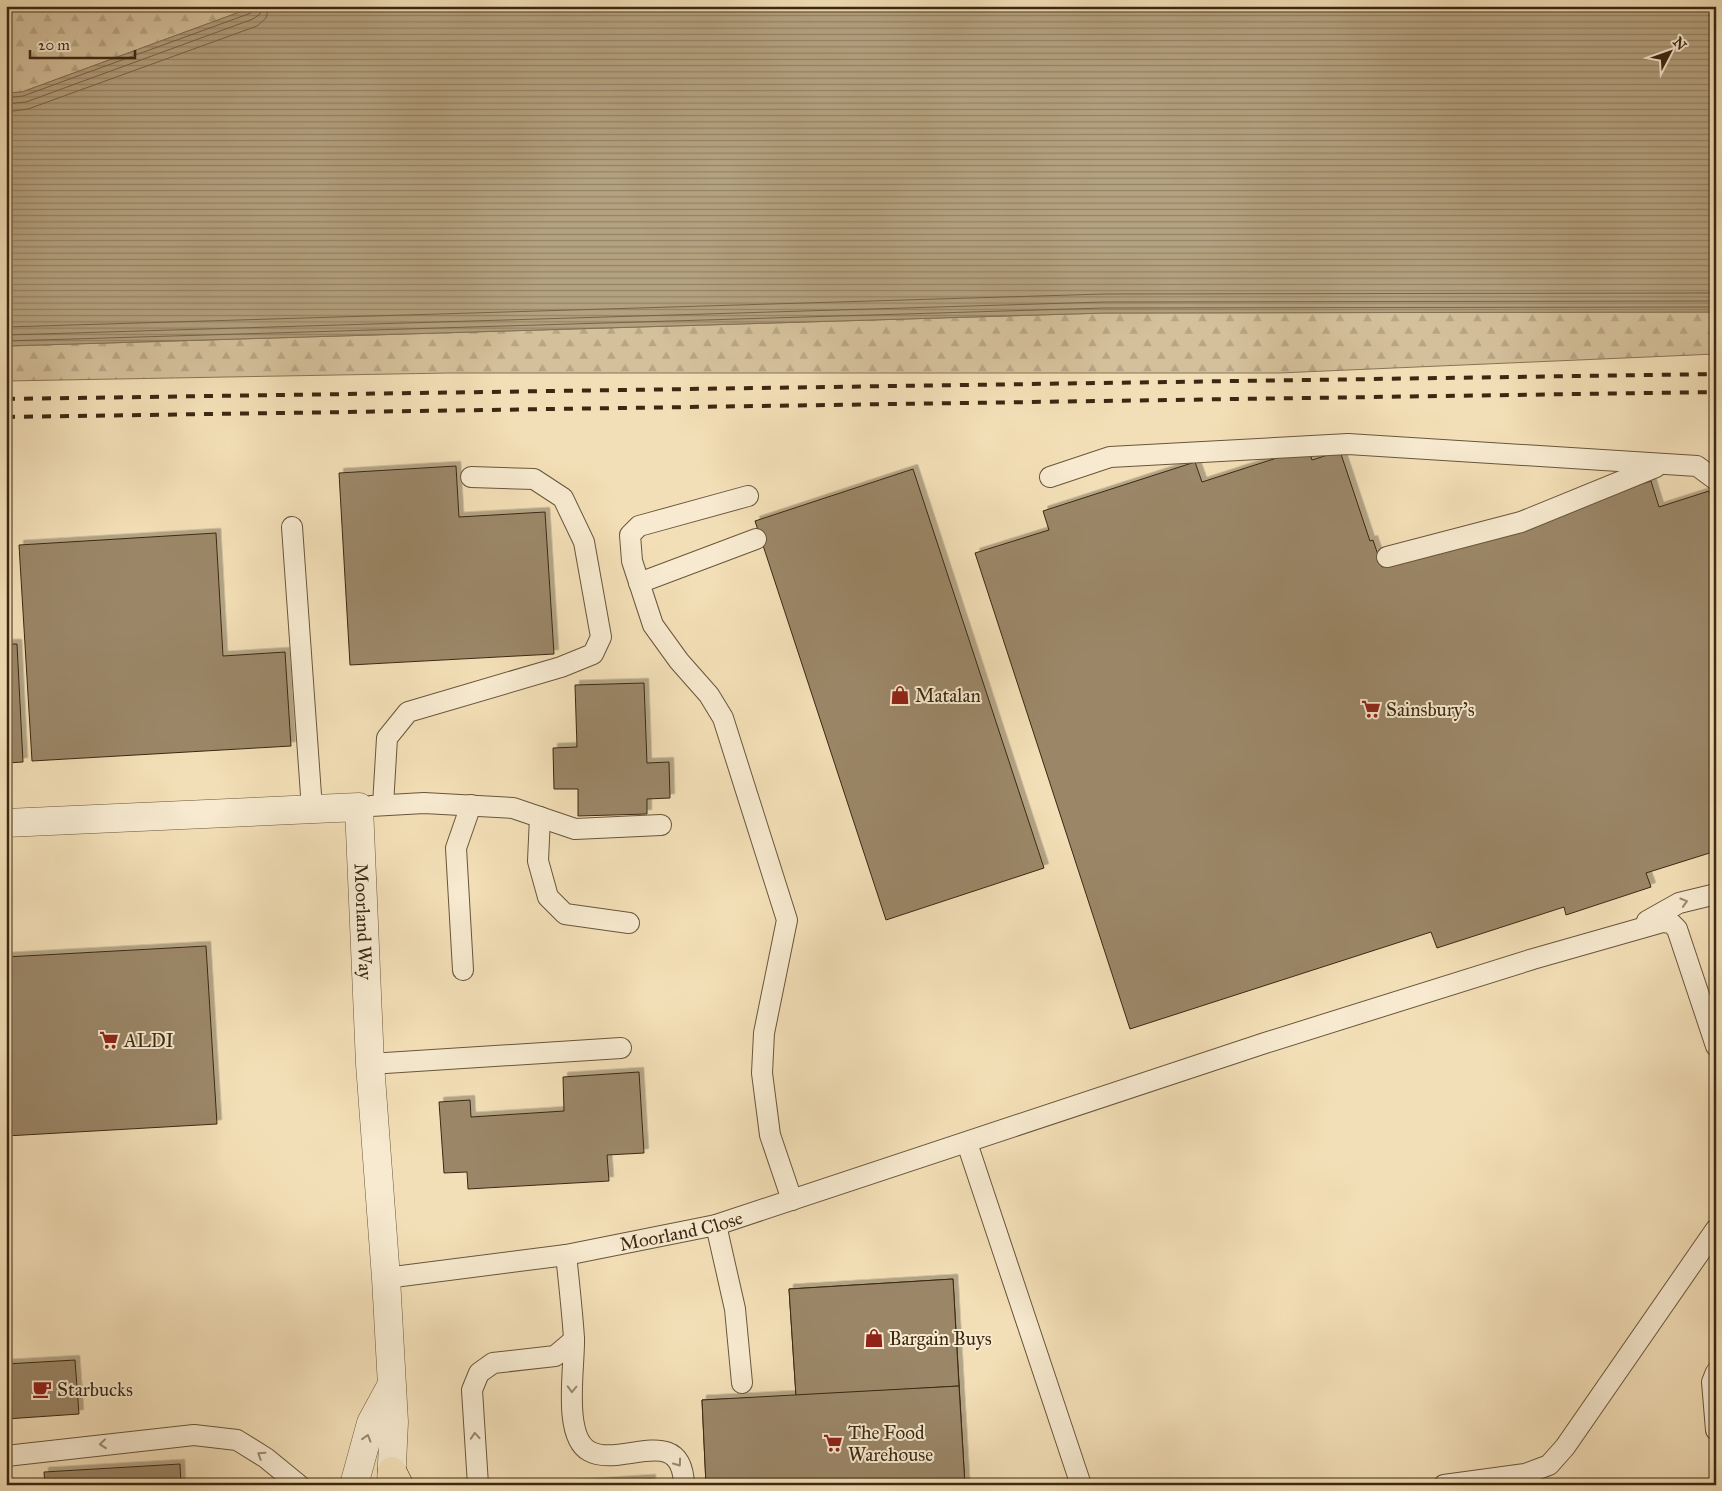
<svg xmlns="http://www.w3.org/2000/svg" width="1722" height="1491" viewBox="0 0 1722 1491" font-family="'IM FELL Great Primer',serif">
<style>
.forest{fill:url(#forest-firs);stroke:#887456}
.water{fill:url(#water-rules);stroke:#847153}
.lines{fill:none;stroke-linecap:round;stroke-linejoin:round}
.shore{stroke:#786448;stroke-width:1}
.building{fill:#9b8767;stroke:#3b2811;filter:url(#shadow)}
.service-casing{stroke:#69563a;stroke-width:22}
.minor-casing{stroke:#69563a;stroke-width:29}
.primary-casing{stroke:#3b2811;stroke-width:29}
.service{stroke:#f7ead0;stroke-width:20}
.minor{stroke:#f7ead0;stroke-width:28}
.primary{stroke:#f3dfb7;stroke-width:28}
.rail{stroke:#3b2811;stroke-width:4;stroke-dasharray:9 9;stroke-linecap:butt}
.oneway{stroke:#998970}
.labels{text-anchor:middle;stroke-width:4;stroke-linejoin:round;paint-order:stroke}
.poi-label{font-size:19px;fill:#3b2811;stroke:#f7ead0;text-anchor:start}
.street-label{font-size:19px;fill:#3b2811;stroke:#f7ead0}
</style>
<defs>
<pattern id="forest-firs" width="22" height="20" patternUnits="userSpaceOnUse" patternTransform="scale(1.25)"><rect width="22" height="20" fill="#d4c09b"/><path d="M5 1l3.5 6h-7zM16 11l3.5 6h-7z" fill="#b7a584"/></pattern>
<pattern id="water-rules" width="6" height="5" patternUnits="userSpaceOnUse" patternTransform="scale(1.25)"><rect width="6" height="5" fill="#b4a17f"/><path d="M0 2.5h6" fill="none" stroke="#948367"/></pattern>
<filter id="shadow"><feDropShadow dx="4.5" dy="-4.5" stdDeviation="0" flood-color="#0004"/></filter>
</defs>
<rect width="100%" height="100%" fill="#f3dfb7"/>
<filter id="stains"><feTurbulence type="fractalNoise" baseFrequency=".004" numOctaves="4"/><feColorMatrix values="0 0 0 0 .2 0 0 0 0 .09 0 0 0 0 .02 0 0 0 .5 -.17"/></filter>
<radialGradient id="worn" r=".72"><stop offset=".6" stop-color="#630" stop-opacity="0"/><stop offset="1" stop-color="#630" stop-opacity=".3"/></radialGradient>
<g class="forest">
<polygon points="6,6 256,6 22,92 6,93"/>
<polygon points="1716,312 1716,354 1279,373 448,373 6,381 6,346 1105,313"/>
</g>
<polygon class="water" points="256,6 1716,6 1716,312 1105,313 6,346 6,93 22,92"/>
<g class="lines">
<g class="shore">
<polyline points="6,98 23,96 251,13 255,6"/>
<polyline points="6,104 26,102 253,19 260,14 261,6"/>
<polyline points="6,112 28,109 257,26 266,18 269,6"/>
<polyline points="6,327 1104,294 1716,293"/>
<polyline points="6,335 1104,302 1716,301"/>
<polyline points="6,341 1104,308 1716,307"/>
</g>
</g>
<g class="building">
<polygon points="1308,448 1312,460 1340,451 1370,541 1373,540 1382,567 1651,481 1659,507 1709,491 1716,514 1716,851 1646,873 1651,887 1566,915 1564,907 1437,948 1431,932 1130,1029 975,553 1049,530 1043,511 1195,462 1202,482"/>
<polygon points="456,466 459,517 545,512 554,654 350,665 339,473"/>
<polygon points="913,469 1044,868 886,920 755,521"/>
<polygon points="216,533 223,656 285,652 291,746 32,761 19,545"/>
<polygon points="6,644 17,644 23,762 6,763"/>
<polygon points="644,683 647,763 669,762 670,798 647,799 647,814 578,816 578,789 554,789 553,748 577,747 575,685"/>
<polygon points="206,946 217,1124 6,1136 6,957"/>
<polygon points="639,1072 644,1153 607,1155 609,1181 468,1189 467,1172 444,1173 439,1102 470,1100 471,1117 564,1111 563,1077"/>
<polygon points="953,1279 965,1485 706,1485 702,1400 796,1396 789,1289"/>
<polygon points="953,1279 959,1386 796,1396 789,1289"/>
<polygon points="75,1360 79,1414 6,1419 6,1364"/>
<polygon points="959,1386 965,1485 706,1485 702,1400"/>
<polygon points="180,1464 181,1485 45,1485 44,1472"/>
<polygon points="651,1479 651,1485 559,1485"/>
</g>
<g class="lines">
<g class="service-casing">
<g id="service">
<polyline points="1050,477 1110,457 1348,444 1697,466 1716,480"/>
<polyline points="748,496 639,526 630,535 632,561 653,625 679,661 709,695 723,718 787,920 764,1033 762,1073 770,1135 792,1200"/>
<polyline points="292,527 312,809"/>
<polyline points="1387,557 1521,522 1656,467"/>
<polyline points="639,583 756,539"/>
<polyline points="383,805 387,738 408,712 561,667 593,654 601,637 584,542 563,498 534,479 471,477"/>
<polyline points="371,806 424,803 513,808 575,829 661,825"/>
<polyline points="540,817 538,861 548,897 565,914 629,923"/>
<polyline points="1647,921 1679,903 1716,894"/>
<polyline points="463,970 456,848 471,805"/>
<polyline points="370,1064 621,1048"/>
<polyline points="967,1143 1081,1485"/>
<polyline points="716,1225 735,1309 742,1383"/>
<path d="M566 1255C569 1282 572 1310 574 1338 575 1365 562 1436 589 1451 620 1469 682 1421 684 1485"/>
<path id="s1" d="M386 1278 566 1255 716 1225 1265 1043 1533 959 1663 922 1671 923 1677 929 1716 1046"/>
<polyline points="1716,1372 1712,1382 1716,1430"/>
<polyline points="6,1456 194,1435 237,1440 266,1458 299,1485"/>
<polyline points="478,1485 472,1390 479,1373 493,1363 555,1356 574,1340"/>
<polyline points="1444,1485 1525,1474 1549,1465 1565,1447 1716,1229"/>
</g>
</g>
<g class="minor-casing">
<g id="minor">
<path id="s2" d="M6 823 359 807 370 1064 386 1278 394 1422 391 1485"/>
<polyline points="354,1485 371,1423 390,1388"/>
</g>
</g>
<g class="primary-casing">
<polyline id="primary" points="392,1471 399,1485"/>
</g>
<use href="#service" class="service"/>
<use href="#minor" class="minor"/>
<use href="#primary" class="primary"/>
<g class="rail">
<polyline points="6,399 1716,374"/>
<polyline points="6,417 1716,392"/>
</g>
</g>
<defs><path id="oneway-chevron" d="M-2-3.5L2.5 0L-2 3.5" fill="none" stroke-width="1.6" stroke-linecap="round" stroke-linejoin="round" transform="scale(1.25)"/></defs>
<g class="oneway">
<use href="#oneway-chevron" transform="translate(1684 902) rotate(-17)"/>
<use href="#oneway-chevron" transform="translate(572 1389) rotate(92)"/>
<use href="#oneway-chevron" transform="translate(475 1436) rotate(-94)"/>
<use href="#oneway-chevron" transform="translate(367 1438) rotate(-73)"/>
<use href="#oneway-chevron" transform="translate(103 1444) rotate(174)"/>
<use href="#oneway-chevron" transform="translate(261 1455) rotate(-147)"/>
<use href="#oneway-chevron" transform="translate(678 1463) rotate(54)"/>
</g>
<defs>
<g id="shop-bare" transform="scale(1.5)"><path d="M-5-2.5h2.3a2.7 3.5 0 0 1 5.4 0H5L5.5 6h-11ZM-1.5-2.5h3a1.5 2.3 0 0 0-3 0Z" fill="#8f2418" stroke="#f7ead0" stroke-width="2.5" paint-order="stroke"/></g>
<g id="supermarket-bare" transform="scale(1.5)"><path d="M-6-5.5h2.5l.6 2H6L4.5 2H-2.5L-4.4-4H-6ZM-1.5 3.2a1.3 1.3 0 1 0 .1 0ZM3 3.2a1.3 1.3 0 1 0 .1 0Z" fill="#8f2418" stroke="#f7ead0" stroke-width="2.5" paint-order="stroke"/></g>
<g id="cafe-bare" transform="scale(1.5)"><path d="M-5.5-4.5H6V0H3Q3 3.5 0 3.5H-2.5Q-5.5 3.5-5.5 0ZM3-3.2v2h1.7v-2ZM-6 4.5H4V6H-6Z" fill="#8f2418" stroke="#f7ead0" stroke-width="2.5" paint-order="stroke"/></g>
</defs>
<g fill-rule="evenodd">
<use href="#shop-bare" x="900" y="695"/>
<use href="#supermarket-bare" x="1371" y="709"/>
<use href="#supermarket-bare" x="109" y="1040"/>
<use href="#shop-bare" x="874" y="1338"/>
<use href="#cafe-bare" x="42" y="1389"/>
<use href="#supermarket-bare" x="833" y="1443"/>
</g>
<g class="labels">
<g class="poi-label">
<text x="915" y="702">Matalan</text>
<text x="1386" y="716">Sainsbury's</text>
<text x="124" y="1047">ALDI</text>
<text x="889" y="1345">Bargain Buys</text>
<text x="57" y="1396">Starbucks</text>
<text x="848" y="1439">The Food<tspan x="848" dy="22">Warehouse</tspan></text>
</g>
<g class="street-label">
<text dy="7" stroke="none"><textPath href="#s2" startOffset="468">Moorland Way</textPath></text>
<text dy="7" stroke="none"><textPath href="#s1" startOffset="299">Moorland Close</textPath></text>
</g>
</g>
<rect width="1722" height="1491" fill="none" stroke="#f3dfb7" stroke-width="25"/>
<rect x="8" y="8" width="1707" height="1476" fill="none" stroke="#3b2811" stroke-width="2.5"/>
<rect x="12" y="12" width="1697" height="1466" fill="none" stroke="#3b2811"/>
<g transform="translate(1670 52) rotate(49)" stroke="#f7ead0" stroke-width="4" paint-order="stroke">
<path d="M0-4L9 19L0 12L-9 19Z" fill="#3b2811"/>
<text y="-8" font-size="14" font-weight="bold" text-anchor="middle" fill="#3b2811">N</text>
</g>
<path d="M30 50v8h105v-8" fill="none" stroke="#3b2811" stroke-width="2.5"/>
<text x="38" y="50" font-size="15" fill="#3b2811" stroke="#f7ead0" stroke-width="4" paint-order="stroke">20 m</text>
<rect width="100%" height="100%" filter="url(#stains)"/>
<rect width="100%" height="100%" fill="url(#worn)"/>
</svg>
